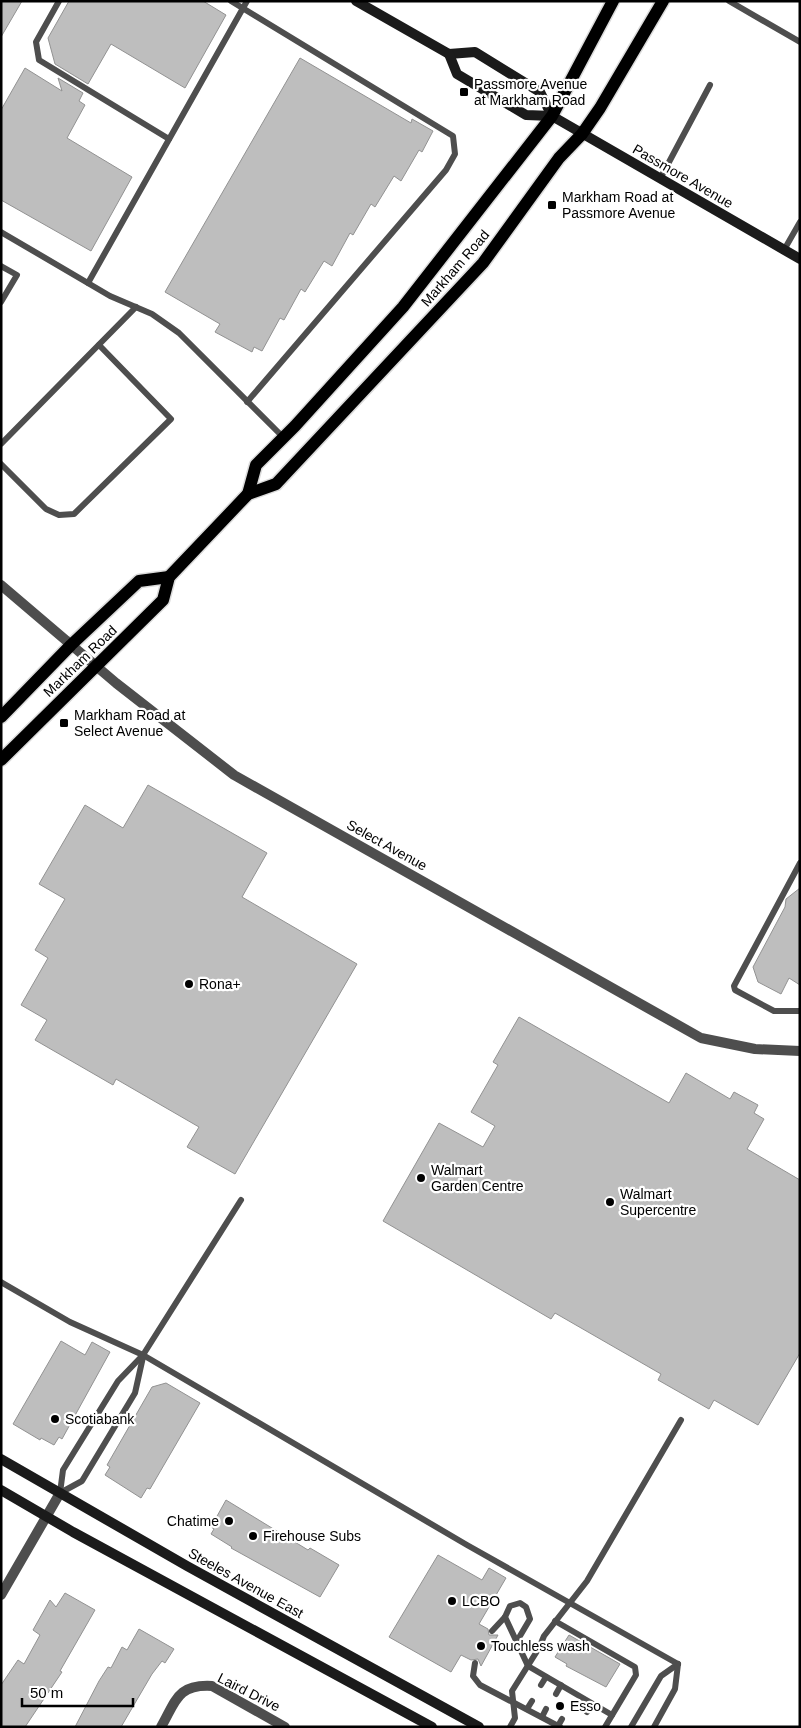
<svg xmlns="http://www.w3.org/2000/svg" width="801" height="1728" viewBox="0 0 801 1728" font-family="Arial,sans-serif">
<style>
.building{fill:#bebebe;stroke:#929292}
.lines{fill:none;stroke-linecap:round;stroke-linejoin:round}
.primary-casing{stroke:#dbdbdb;stroke-width:15}
.lane{stroke:#4e4e4e;stroke-width:6}
.street{stroke:#4e4e4e;stroke-width:10}
.secondary{stroke:#1b1b1b;stroke-width:10}
.primary{stroke:#000;stroke-width:12}
.poi-dot{fill:#000;stroke:#fff;stroke-width:2}
.labels{text-anchor:middle;stroke-width:4.5;stroke-linejoin:round;paint-order:stroke}
.poi-label{font-size:14px;fill:#000;stroke:#fff;text-anchor:start}
.street-label{font-size:14px;fill:#000;stroke:#fff}
</style>
<rect width="100%" height="100%" fill="#fff"/>
<g class="building">
<polygon points="1,1 22,1 1,37"/>
<polygon points="69,1 203,1 226,15 185,88 111,44 88,84 55,64 48,38"/>
<polygon points="300,58 411,123 412,119 433,131 422,152 419,150 401,181 394,176 375,207 371,204 353,235 350,233 332,266 324,261 305,292 301,289 284,320 280,318 262,351 254,347 252,352 215,332 220,324 165,292"/>
<polygon points="25,68 62,91 58,78 83,93 79,101 85,105 67,138 132,177 91,251 1,200 1,110"/>
<polygon points="148,785 267,853 242,897 357,964 235,1174 187,1147 199,1127 116,1079 113,1085 35,1040 47,1020 21,1005 48,958 35,950 65,899 39,884 85,805 123,828"/>
<polygon points="800,888 800,985 789,978 781,994 758,982 753,967 785,907 786,899"/>
<polygon points="519,1017 669,1103 686,1073 730,1099 734,1092 758,1105 754,1113 764,1119 747,1149 800,1180 800,1353 758,1425 714,1400 709,1409 658,1380 661,1374 555,1313 551,1319 383,1221 439,1123 483,1147 495,1126 471,1112 498,1065 493,1062"/>
<polygon points="61,1341 85,1355 92,1342 110,1352 62,1439 59,1437 54,1445 41,1438 40,1440 13,1424"/>
<polygon points="166,1383 200,1403 150,1489 147,1488 141,1498 105,1475 110,1467 107,1465 152,1387"/>
<polygon points="226,1500 308,1550 310,1548 339,1565 320,1597 231,1548 232,1547 211,1534 214,1529 211,1527"/>
<polygon points="438,1555 482,1580 489,1568 506,1578 479,1624 488,1629 489,1635 498,1635 481,1666 478,1659 471,1660 461,1655 451,1672 389,1637"/>
<polygon points="65,1593 95,1610 60,1671 62,1672 25,1727 1,1727 1,1685 18,1660 24,1664 40,1635 33,1630 50,1600 56,1607"/>
<polygon points="139,1629 174,1649 165,1663 162,1661 152,1674 121,1727 75,1727 99,1681 108,1667 111,1668 122,1647 127,1650"/>
<polygon points="569,1635 620,1664 606,1687 566,1666 567,1664 555,1657"/>
</g>
<g class="lines">
<g class="primary-casing">
<g id="primary">
<polyline points="248,494 256,465 295,426 403,307 552,116 613,1"/>
<polyline points="1,717 71,645 139,581 169,577"/>
<polyline points="1,760 163,600 169,577 248,494 276,484 483,263 559,158 582,134 600,108 663,1"/>
</g>
</g>
<g class="lane">
<polyline points="59,1 36,42 39,60 169,139"/>
<polyline points="231,1 453,136 455,154 446,170 247,402"/>
<polyline points="729,1 800,42"/>
<polyline points="660,179 710,85"/>
<polyline points="1,232 110,296 152,314 179,333 284,438"/>
<polyline points="784,250 800,222"/>
<polyline points="1,266 17,275 1,302"/>
<polyline points="88,283 247,1"/>
<polyline points="1,444 136,307"/>
<polyline points="1,464 46,509 59,515 74,514 171,419 99,345"/>
<polyline points="800,863 734,986 735,990 774,1011 800,1011"/>
<polyline points="1,1282 70,1322 143,1355 467,1545 678,1664"/>
<polyline points="60,1493 63,1470 118,1381 143,1355 241,1200"/>
<polyline points="60,1493 82,1481 135,1393 143,1357"/>
<polyline points="505,1617 528,1666 612,1715"/>
<polyline points="555,1621 635,1667 636,1675 605,1727"/>
<polyline points="492,1631 505,1617 510,1606 520,1603 526,1607 530,1619 517,1641"/>
<polyline points="475,1663 473,1676 480,1685 560,1727"/>
<polyline points="541,1685 546,1677"/>
<polyline points="556,1694 561,1685"/>
<polyline points="527,1709 532,1701"/>
<polyline points="587,1712 592,1704"/>
<polyline points="542,1717 546,1709"/>
<polyline points="558,1726 562,1719"/>
<polyline points="510,1727 515,1718 512,1691 539,1648 544,1636 587,1581 681,1420"/>
<polyline points="631,1727 661,1676 678,1664"/>
<polyline points="654,1727 675,1689 678,1664"/>
</g>
<g class="street">
<polyline points="1,585 116,683 234,775 701,1038 755,1049 800,1051"/>
<polyline points="1,1595 60,1493"/>
<path d="M161 1727C176 1701 177 1684 212 1686L285 1727"/>
</g>
<g class="secondary">
<polyline points="356,1 449,54 475,52 540,92 552,116"/>
<polyline points="449,54 457,74 526,115 552,116 800,259"/>
<polyline points="1,1459 187,1566 479,1727"/>
<polyline points="1,1490 73,1532 432,1727"/>
</g>
<use href="#primary" class="primary"/>
</g>
<g class="poi-dot">
<rect x="459" y="87" width="10" height="10" rx="2.5"/>
<rect x="547" y="200" width="10" height="10" rx="2.5"/>
<rect x="59" y="718" width="10" height="10" rx="2.5"/>
<circle cx="189" cy="984" r="5"/>
<circle cx="421" cy="1178" r="5"/>
<circle cx="610" cy="1202" r="5"/>
<circle cx="55" cy="1419" r="5"/>
<circle cx="229" cy="1521" r="5"/>
<circle cx="253" cy="1536" r="5"/>
<circle cx="452" cy="1601" r="5"/>
<circle cx="481" cy="1646" r="5"/>
<circle cx="560" cy="1706" r="5"/>
</g>
<g class="labels">
<g class="poi-label">
<text x="474" y="89">Passmore Avenue<tspan x="474" dy="16">at Markham Road</tspan></text>
<text x="562" y="202">Markham Road at<tspan x="562" dy="16">Passmore Avenue</tspan></text>
<text x="74" y="720">Markham Road at<tspan x="74" dy="16">Select Avenue</tspan></text>
<text x="199" y="989">Rona+</text>
<text x="431" y="1175">Walmart<tspan x="431" dy="16">Garden Centre</tspan></text>
<text x="620" y="1199">Walmart<tspan x="620" dy="16">Supercentre</tspan></text>
<text x="65" y="1424">Scotiabank</text>
<text x="219" y="1526" text-anchor="end">Chatime</text>
<text x="263" y="1541">Firehouse Subs</text>
<text x="462" y="1606">LCBO</text>
<text x="491" y="1651">Touchless wash</text>
<text x="570" y="1711">Esso</text>
</g>
<g class="street-label">
<text transform="translate(683 176) rotate(30)" y="5">Passmore Avenue</text>
<text transform="translate(455 268) rotate(-49)" y="5">Markham Road</text>
<text transform="translate(80 661) rotate(-44)" y="5">Markham Road</text>
<text transform="translate(387 845) rotate(29)" y="5">Select Avenue</text>
<text transform="translate(246 1583) rotate(29)" y="5">Steeles Avenue East</text>
<text transform="translate(249 1692) rotate(27)" y="5">Laird Drive</text>
</g>
</g>
<rect width="801" height="1728" fill="none" stroke="#000000" stroke-width="5"/>
<path d="M22 1698v8h111v-8" fill="none" stroke="#000000" stroke-width="2.5"/>
<text x="30" y="1698" font-size="15" fill="#000000" stroke="#ffffff" stroke-width="4" paint-order="stroke">50 m</text>
</svg>
